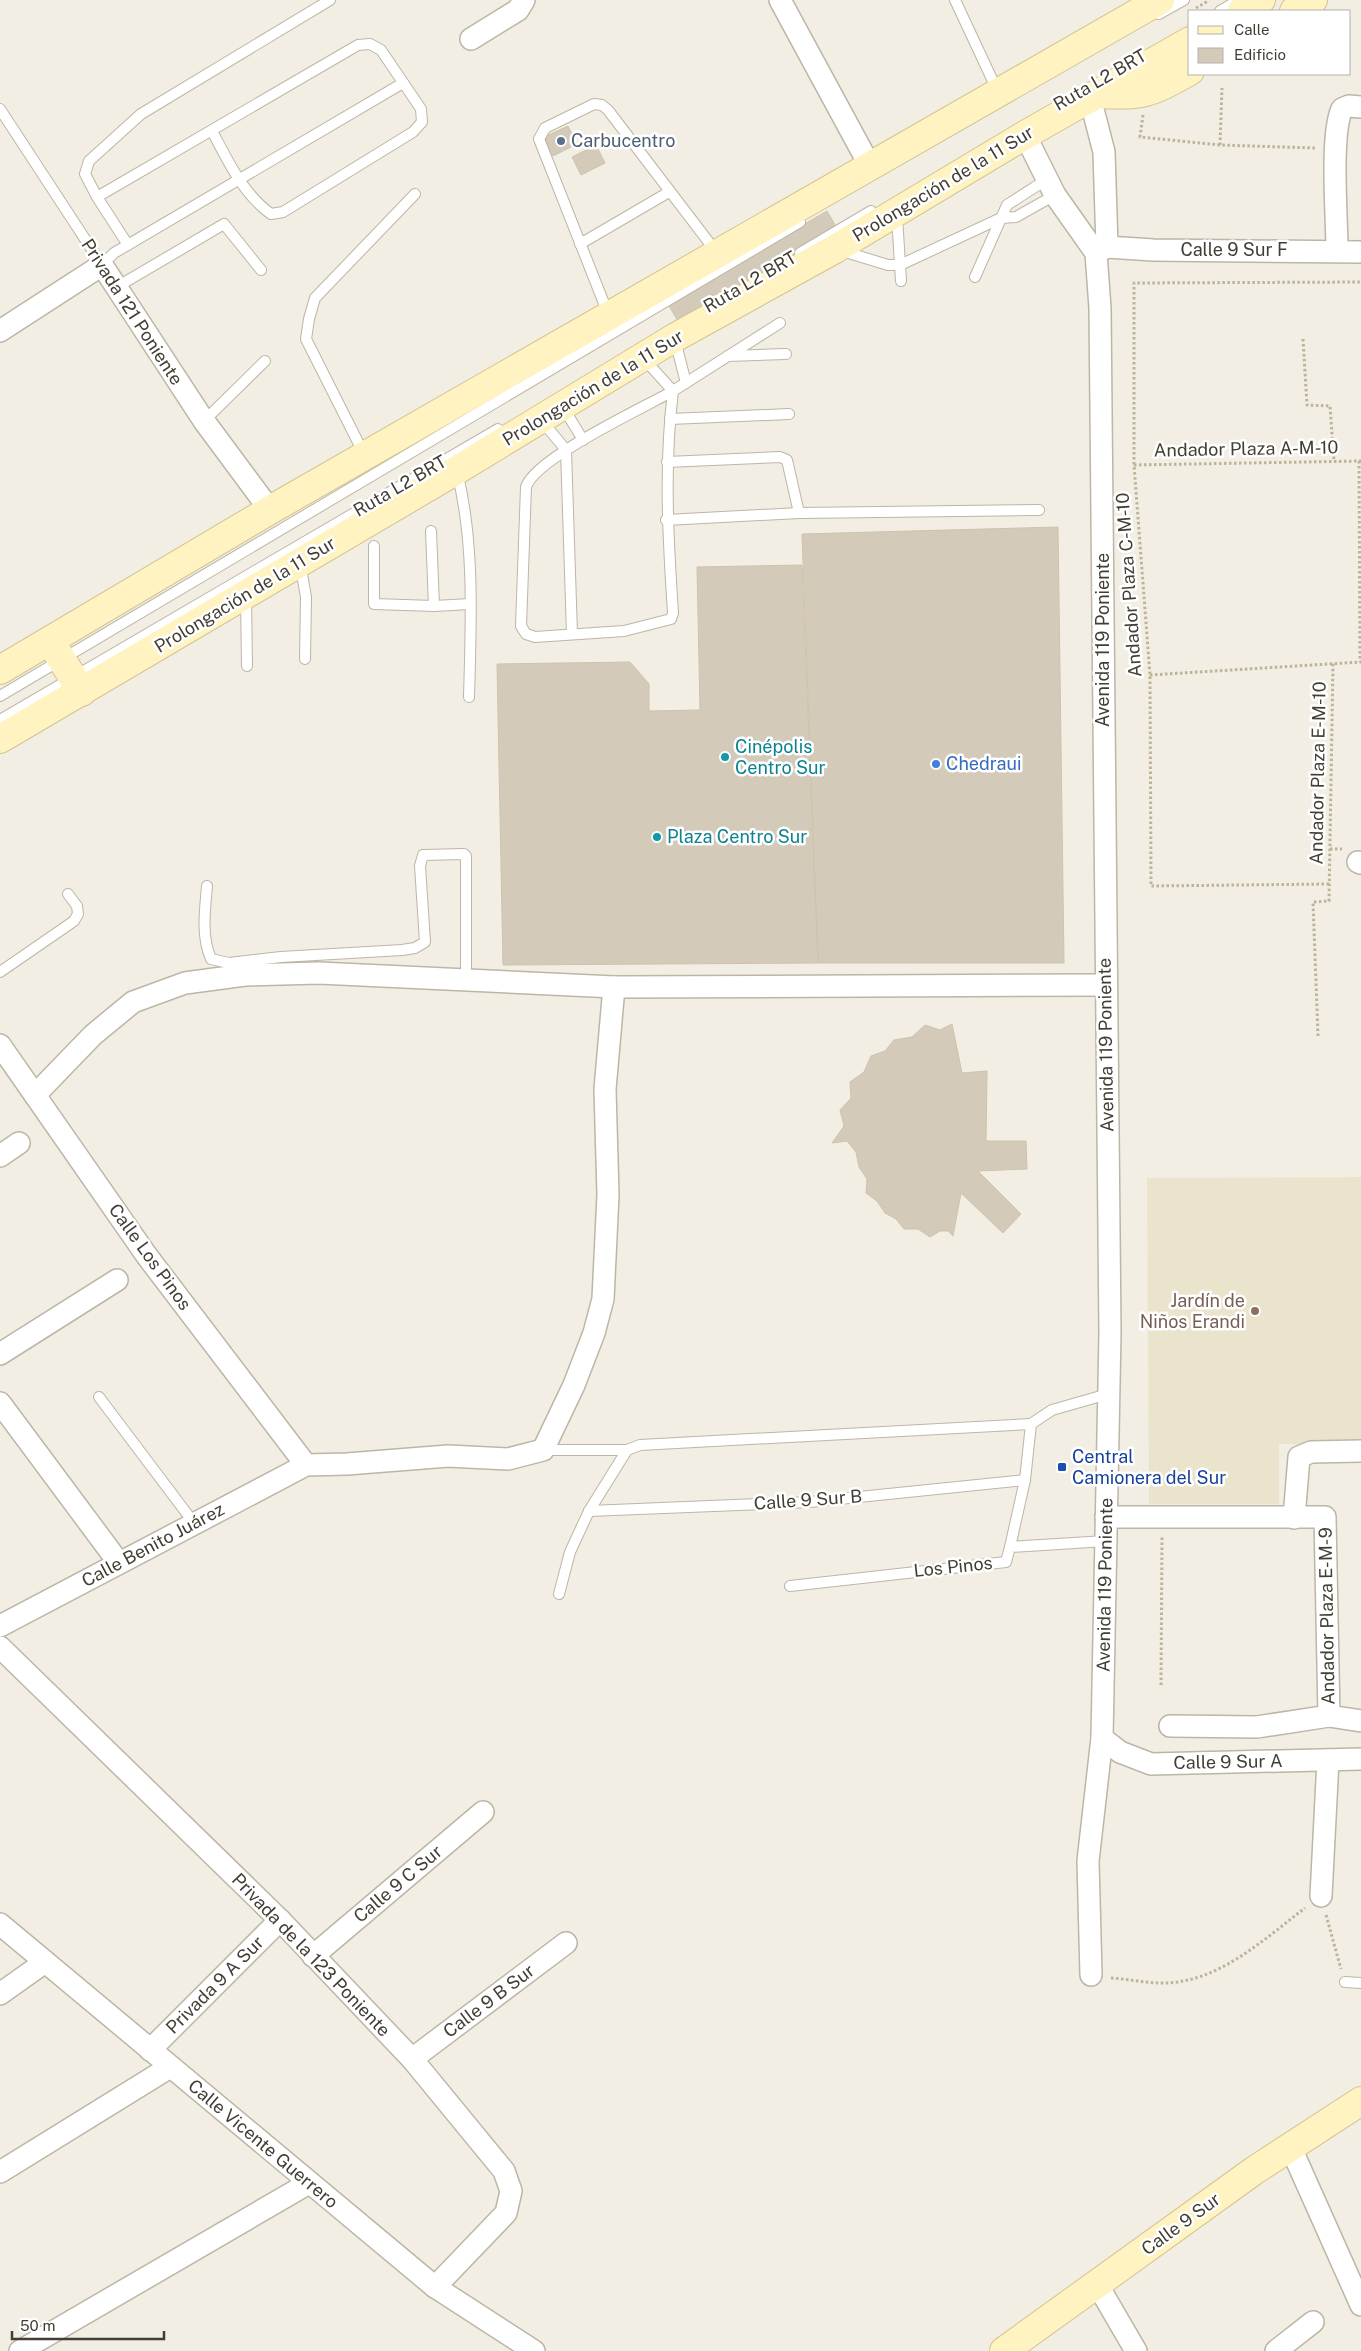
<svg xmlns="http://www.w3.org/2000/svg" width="1361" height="2351" viewBox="0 0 1361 2351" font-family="'Public Sans',sans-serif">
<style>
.education{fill:#ebe4cd}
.building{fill:#d3cab9;stroke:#cec3ac}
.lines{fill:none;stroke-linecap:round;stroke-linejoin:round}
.lane-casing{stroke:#bdb6a6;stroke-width:12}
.street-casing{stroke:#bdb6a6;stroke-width:24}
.secondary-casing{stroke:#d2c493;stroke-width:30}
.path{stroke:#beb398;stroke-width:3;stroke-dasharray:2.5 2.5;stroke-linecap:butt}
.lane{stroke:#fff;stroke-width:10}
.street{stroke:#fff;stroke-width:21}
.secondary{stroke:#fef3c1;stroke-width:28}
.service-dot{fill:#5c6f8a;stroke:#fff;stroke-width:2}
.culture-dot{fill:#0f9aa8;stroke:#fff;stroke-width:2}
.shop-dot{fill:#3f7fe0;stroke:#fff;stroke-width:2}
.education-dot{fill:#8d6e63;stroke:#fff;stroke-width:2}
.transit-dot{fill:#1a4fb4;stroke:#fff;stroke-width:2}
.labels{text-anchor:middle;stroke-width:5;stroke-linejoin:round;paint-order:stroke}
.street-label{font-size:18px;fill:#433e34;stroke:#fff}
.service-label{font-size:18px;fill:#4e5e75;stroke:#fff;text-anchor:start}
.culture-label{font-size:18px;fill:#0d838f;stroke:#fff;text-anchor:start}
.shop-label{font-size:18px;fill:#366cbe;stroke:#fff;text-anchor:start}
.education-label{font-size:18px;fill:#785e54;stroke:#fff;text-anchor:end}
.transit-label{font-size:18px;fill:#164399;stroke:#fff;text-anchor:start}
</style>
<rect width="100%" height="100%" fill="#f2eee3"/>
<polygon class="education" points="1361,1177 1361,1444 1279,1444 1279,1504 1149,1504 1147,1178"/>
<g class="building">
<polygon points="568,126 577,144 553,156 544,137"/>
<polygon points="596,145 605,163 581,175 572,157"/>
<polygon points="827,211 838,230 679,323 668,304"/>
<polygon points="1058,527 1064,963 818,963 802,534"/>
<polygon points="802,565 818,963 503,965 497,664 630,662 649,684 649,711 700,710 697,567"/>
<polygon points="952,1024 962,1073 987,1071 986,1141 1026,1141 1027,1169 978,1171 1021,1214 1003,1233 961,1193 953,1236 948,1231 940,1231 930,1237 918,1229 904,1229 896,1219 885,1213 877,1201 866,1193 867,1179 859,1167 856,1152 847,1141 832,1143 844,1126 840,1110 851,1098 850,1082 864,1072 871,1056 885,1051 894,1040 912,1037 925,1025 940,1030"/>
</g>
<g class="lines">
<g class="lane-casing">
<g id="lane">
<polyline points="955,0 998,92"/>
<polyline points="1220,11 1239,0"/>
<polyline points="1159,14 1184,0"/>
<polyline points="0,109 102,265 114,253 403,83"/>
<polyline points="97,197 85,174 89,161 141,114 330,0"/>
<polyline points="897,216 901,281"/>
<polyline points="580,244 669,192"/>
<path d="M128 245 97 197 358 45 370 44 381 50 421 109 422 122 413 132 283 212 271 214C243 194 228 161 212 131"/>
<polyline points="842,251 888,265 900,265 1001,218 1016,217 1055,195"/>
<polyline points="800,253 871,211"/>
<polyline points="975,277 1007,205 1049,178"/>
<polyline points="115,288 224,224 261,270"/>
<polyline points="609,316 539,139 545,128 594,104 602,105 608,110 717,253"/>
<polyline points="675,340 686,383"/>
<polyline points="728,356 786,354"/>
<path d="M644 359 673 391C643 408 535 458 526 487L521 626 526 634 535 637 624 631 671 619 673 613C668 538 664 465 673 391L780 323"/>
<polyline points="563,407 583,440"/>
<polyline points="670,419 789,414"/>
<polyline points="204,421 265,361"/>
<polyline points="542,421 566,450 572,634"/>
<polyline points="365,456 306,339 309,319 315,298 415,194"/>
<polyline points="667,462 780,457 787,460 799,513"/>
<path d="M457 472C475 543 471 624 469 697"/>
<polyline points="666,520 799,513 1039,510"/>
<polyline points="431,531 434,606"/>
<polyline points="374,546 374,604 434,606 470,604"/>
<polyline points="300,563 306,597 305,659"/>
<polyline points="246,597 247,666"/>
<polyline points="0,696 800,222"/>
<polyline points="0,720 498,429"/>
<path d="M207 886C205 910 201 936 211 959L229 963 281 957 402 950 415 948 425 942 420 866 423 855 464 854 466 856V979"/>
<polyline points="0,972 74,921 78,914 77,906 68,894"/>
<polyline points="99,1397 194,1523"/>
<polyline points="543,1450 627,1450 640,1445 1031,1424"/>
<polyline points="589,1511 810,1502 1025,1480"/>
<polyline points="1010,1547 1025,1480 1031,1424 1052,1410 1108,1394"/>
<polyline points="790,1586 1006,1562 1010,1547 1106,1541"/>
<polyline points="559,1594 570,1552 589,1511 627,1450"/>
<polyline points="1345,1982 1361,1983"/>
</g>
</g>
<g class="street-casing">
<g id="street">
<polyline points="780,0 871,168"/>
<polyline points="471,39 518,10 524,0"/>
<polyline points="1090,98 1104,152 1107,247 1096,253"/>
<polyline points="1025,135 1055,195 1096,253 1100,308 1110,1333 1102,1738 1088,1861 1091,1975"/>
<polyline points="1107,247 1153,250 1361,252"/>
<path d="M1337 250C1337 219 1330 134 1342 109L1349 106 1361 107"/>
<polyline points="0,331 102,265 204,421 270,510"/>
<polyline points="1358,862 1361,863"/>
<polyline points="0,1045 147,1256 306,1465"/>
<polyline points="35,1095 93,1035 133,1002 185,983 245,975 319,973 614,987 1106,985"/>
<polyline points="0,1156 19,1143"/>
<polyline points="0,1354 117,1280"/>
<polyline points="0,1403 119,1563"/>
<polyline points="1106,1517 1325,1517 1329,1716"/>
<polyline points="1294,1518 1299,1457 1311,1452 1361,1451"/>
<polyline points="0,1626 306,1465 347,1464 448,1456 508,1459 543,1450 574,1385 594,1333 603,1299 608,1195 605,1089 614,987"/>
<polyline points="0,1647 280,1920 412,2059 504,2171 511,2191 506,2213 435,2287"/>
<polyline points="1170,1726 1257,1727 1329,1716 1361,1721"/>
<polyline points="1102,1738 1120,1752 1151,1764 1361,1759"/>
<polyline points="1321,1896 1328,1760"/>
<polyline points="0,1924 435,2287 534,2351"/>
<polyline points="313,1956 483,1812"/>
<polyline points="0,1994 45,1962"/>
<polyline points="150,2050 280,1920"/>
<polyline points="412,2059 566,1943"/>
<polyline points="1290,2146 1361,2305"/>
<polyline points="0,2172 170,2067"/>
<polyline points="1097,2284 1136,2351"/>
<polyline points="20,2351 309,2183"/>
<polyline points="1276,2351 1313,2322"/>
</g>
</g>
<g class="secondary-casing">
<g id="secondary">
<polyline points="1242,11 1261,0"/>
<polyline points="1294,11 1313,0"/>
<path d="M1097 94C1144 96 1149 94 1190 71"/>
<polyline points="50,641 82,692"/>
<polyline points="0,670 270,510 1160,0"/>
<polyline points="0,739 457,470 674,338 835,249 1025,135 1190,41"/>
<polyline points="1004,2351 1255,2170 1361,2101"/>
</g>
</g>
<g class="path">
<polyline points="1196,8 1208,1"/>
<polyline points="1143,115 1140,137 1220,145 1315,148"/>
<polyline points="1220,145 1222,88"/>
<polyline points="1303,339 1307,405 1330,406 1334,461"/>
<polyline points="1359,461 1360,662"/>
<polyline points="1134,465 1361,461"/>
<polyline points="1150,675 1361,662"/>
<polyline points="1330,849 1342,849"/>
<polyline points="1329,884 1151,886 1150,675 1134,465 1134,283 1361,282"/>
<polyline points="1318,1036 1313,902 1329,901 1333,663"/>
<polyline points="1161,1685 1162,1536"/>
<polyline points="1326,1915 1341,1969"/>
<path d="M1111 1978C1128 1979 1145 1983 1161 1983 1217 1984 1263 1940 1305 1908"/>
</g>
<use href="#lane" class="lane"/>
<use href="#street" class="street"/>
<use href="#secondary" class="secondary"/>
</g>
<circle class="service-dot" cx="561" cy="141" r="5"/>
<g class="culture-dot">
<circle cx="725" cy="757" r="5"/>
<circle cx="657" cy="837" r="5"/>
</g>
<circle class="shop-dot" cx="936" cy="764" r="5"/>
<circle class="education-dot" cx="1255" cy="1311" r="5"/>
<rect class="transit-dot" x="1057" y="1462" width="10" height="10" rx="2.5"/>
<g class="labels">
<g class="street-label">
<text transform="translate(1100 80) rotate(-30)" y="6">Ruta L2 BRT</text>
<text transform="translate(943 184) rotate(-31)" y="6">Prolongación de la 11 Sur</text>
<text x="1234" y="256">Calle 9 Sur F</text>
<text transform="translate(750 282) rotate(-30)" y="6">Ruta L2 BRT</text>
<text transform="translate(132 312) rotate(57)" y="6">Privada 121 Poniente</text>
<text transform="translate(593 388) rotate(-31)" y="6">Prolongación de la 11 Sur</text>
<text transform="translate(1246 449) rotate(-1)" y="6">Andador Plaza A-M-10</text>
<text transform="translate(400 486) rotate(-30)" y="6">Ruta L2 BRT</text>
<text transform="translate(1129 585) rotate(-94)" y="6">Andador Plaza C-M-10</text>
<text transform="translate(245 595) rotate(-31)" y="6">Prolongación de la 11 Sur</text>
<text transform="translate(1103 640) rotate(-90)" y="6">Avenida 119 Poniente</text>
<text transform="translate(1318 773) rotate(-89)" y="6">Andador Plaza E-M-10</text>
<text transform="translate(1106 1045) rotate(-91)" y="6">Avenida 119 Poniente</text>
<text transform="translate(150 1257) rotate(54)" y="6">Calle Los Pinos</text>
<text transform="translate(808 1500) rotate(-4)" y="6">Calle 9 Sur B</text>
<text transform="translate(153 1545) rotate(-28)" y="6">Calle Benito Juárez</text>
<text transform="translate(953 1567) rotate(-6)" y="6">Los Pinos</text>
<text transform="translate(1105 1585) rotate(-89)" y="6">Avenida 119 Poniente</text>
<text transform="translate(1327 1616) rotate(-91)" y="6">Andador Plaza E-M-9</text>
<text transform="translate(1228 1762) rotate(-1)" y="6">Calle 9 Sur A</text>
<text transform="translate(398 1884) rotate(-40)" y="6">Calle 9 C Sur</text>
<text transform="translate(311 1955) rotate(46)" y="6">Privada de la 123 Poniente</text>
<text transform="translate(215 1985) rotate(-45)" y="6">Privada 9 A Sur</text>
<text transform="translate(489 2001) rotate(-37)" y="6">Calle 9 B Sur</text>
<text transform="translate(263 2144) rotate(40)" y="6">Calle Vicente Guerrero</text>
<text transform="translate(1181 2224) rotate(-36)" y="6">Calle 9 Sur</text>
</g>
<g class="service-label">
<text x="571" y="147">Carbucentro</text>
</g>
<g class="culture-label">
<text x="735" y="753">Cinépolis<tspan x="735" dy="21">Centro Sur</tspan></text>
<text x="667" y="843">Plaza Centro Sur</text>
</g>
<g class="shop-label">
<text x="946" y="770">Chedraui</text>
</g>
<g class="education-label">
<text x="1245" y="1307">Jardín de<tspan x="1245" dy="21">Niños Erandi</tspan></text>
</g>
<g class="transit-label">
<text x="1072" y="1463">Central<tspan x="1072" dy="21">Camionera del Sur</tspan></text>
</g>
</g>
<rect x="1188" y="10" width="162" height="65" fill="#ffffff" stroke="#b4b2ae"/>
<rect x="1198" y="26" width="25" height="8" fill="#fef3c1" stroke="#b4b2ae"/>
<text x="1234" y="35" font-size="15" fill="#433e34">Calle</text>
<rect x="1198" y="48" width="25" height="15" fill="#d3cab9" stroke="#b4b2ae"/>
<text x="1234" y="60" font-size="15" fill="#433e34">Edificio</text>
<path d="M12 2331v8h152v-8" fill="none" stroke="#433e34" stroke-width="2.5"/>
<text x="20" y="2331" font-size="15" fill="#433e34" stroke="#ffffff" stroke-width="4" paint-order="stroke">50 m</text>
</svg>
